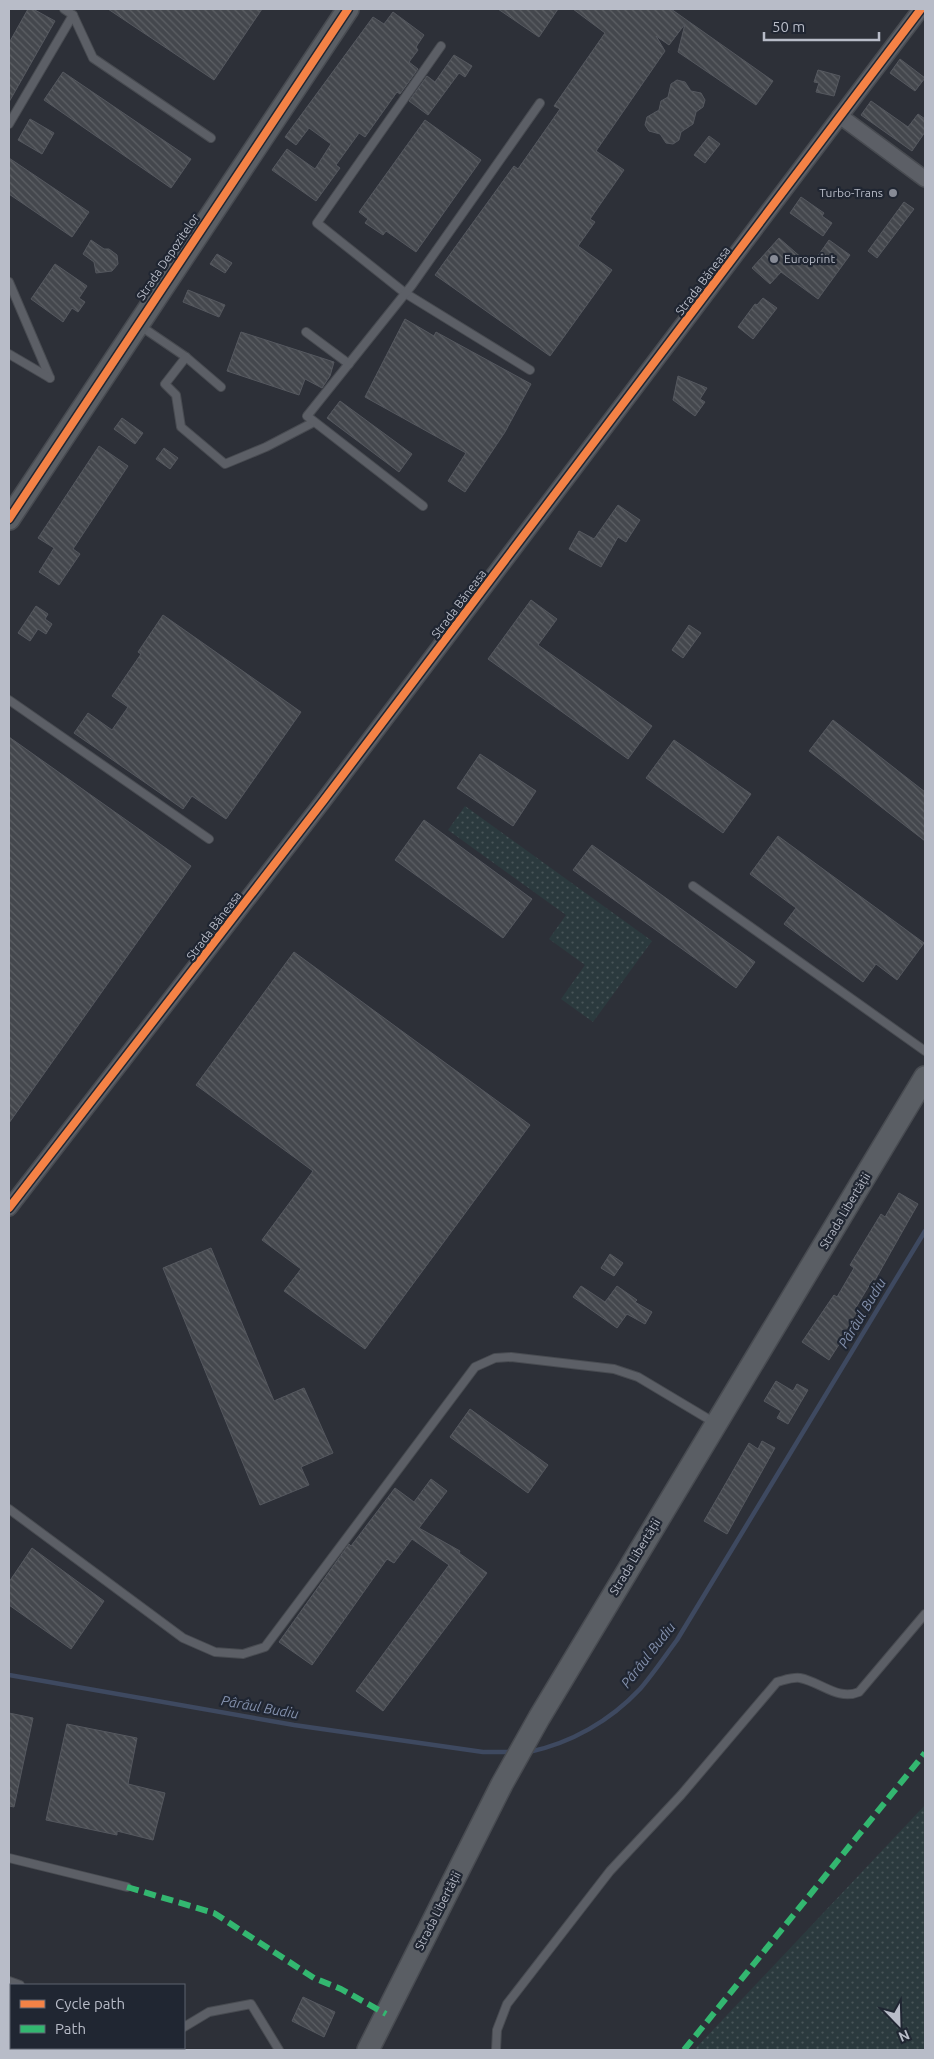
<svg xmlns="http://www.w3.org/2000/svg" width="934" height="2059" viewBox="0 0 934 2059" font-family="Ubuntu,sans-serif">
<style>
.grass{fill:url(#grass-dots)}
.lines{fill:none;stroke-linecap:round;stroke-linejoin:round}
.stream{stroke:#3e4960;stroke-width:4.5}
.building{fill:url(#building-back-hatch);stroke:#55585f}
.lane-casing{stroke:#484b51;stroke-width:10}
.street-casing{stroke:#484b51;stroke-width:18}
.secondary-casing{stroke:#484b51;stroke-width:24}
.lane{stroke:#5c5f66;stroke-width:8}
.street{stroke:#5c5f66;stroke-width:15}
.secondary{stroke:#5a5e64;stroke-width:21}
.quiet{stroke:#33b770;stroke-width:6;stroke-dasharray:12 6;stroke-linecap:butt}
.cycleway-casing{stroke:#202632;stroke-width:11}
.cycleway{stroke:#f48246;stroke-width:8}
.poi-dot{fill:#878b96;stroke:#202632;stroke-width:2}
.labels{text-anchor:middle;stroke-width:4.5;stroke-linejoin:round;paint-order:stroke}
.poi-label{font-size:12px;fill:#b8bcc8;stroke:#202632;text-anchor:end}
.street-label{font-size:12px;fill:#b8bcc8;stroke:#202632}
.water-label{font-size:14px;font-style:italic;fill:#8390ac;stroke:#202632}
</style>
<defs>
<pattern id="grass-dots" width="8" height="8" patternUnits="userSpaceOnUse" patternTransform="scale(1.25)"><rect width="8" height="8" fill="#2b3a3e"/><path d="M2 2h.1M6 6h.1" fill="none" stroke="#485558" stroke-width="1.8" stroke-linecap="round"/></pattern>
<pattern id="building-back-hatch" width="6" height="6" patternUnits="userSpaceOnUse" patternTransform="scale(1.25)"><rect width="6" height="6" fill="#44474d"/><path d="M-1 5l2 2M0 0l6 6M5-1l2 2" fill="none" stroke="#5d6065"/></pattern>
</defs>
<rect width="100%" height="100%" fill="#2d3038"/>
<g class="grass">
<polygon points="465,806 652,941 593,1022 561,999 585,965 549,939 566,915 448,830"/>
<polygon points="925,1805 925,2050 694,2050"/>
</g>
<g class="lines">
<g class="stream">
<polyline points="9,1675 294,1725 483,1752 514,1752"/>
<path d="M529 1752C571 1743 610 1721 640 1689 653 1674 665 1656 677 1640L925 1231"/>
</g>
</g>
<g class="building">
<polygon points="28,9 33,9 55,21 9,102 9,43"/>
<polygon points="108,9 262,9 214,80"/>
<polygon points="498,9 558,9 539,37"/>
<polygon points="573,9 671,9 773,81 756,105 678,52 685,24 669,45 656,36 665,51 596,151 624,170 590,219 595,222 578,246 612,270 550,356 435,275 514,166 518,169 560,109 554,106 605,33"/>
<polygon points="393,12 424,35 416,47 418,50 409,62 418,69 400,94 397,92 365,137 359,133 336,165 340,168 316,201 272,170 287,149 315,169 331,144 309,128 296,145 285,137 373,17 384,24"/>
<polygon points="454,55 472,66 465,77 459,73 428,115 409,101 427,76 435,82"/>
<polygon points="900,59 925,78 915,91 890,73"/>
<polygon points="818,70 840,76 834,96 816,92 819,83 814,82"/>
<polygon points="63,72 191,159 171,188 44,100"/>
<polygon points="677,80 685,82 691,91 701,93 705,100 703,107 696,112 693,124 681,132 679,140 673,144 666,143 660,134 649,131 645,125 647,117 659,110 661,101 668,97 671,84"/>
<polygon points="871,101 908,127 918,114 925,119 925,132 912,151 861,115"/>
<polygon points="30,119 54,133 42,154 18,140"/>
<polygon points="425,120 481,160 416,252 386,231 383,235 365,223 368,219 359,212"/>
<polygon points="709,136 720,144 705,163 694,155"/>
<polygon points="9,158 89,212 72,237 9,194"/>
<polygon points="801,197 824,213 822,216 832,223 823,236 790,213"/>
<polygon points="904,202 914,209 877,258 868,251"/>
<polygon points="779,238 811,266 829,240 850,255 818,299 781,272 770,284 752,268"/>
<polygon points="91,240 104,249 109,249 117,255 118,264 112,271 96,273 94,262 83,254"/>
<polygon points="217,254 232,263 225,273 210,264"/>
<polygon points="55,264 87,286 79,298 85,302 78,312 72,308 63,322 31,299"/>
<polygon points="188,290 225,305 219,317 183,302"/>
<polygon points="763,298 777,308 753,339 738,327 755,304 757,305"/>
<polygon points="405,319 434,336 436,332 531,384 505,432 465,492 448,481 466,453 365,397"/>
<polygon points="241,332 334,362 330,376 322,388 305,379 299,395 227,371"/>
<polygon points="678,376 707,388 700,399 705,402 695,416 673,400"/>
<polygon points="340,401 412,454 399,472 327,418"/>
<polygon points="122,418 143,433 135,444 114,429"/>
<polygon points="99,446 128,466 73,549 80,554 59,585 39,572 54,548 38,538"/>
<polygon points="164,448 178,458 170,469 156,459"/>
<polygon points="618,505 640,520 626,542 618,537 601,567 569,549 579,531 594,539"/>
<polygon points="531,600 557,619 538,645 652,726 628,759 488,659"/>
<polygon points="36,606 48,614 45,619 52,624 46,634 38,629 30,641 18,633"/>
<polygon points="163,615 301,712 226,819 192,796 183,809 74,733 88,713 112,730 128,707 112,696 141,654 138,652"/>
<polygon points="689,625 701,633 683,658 672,650"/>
<polygon points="833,720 925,792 925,841 809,751"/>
<polygon points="9,737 191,866 9,1123"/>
<polygon points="674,740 751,794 723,833 646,778"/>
<polygon points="480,754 536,791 513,826 457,788"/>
<polygon points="424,820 532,899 503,938 395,860"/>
<polygon points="778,836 924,943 897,980 876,964 863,982 784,924 796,908 750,874"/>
<polygon points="592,845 755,962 736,988 573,870"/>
<polygon points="294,952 530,1125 365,1349 284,1291 301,1269 262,1240 313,1171 196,1085"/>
<polygon points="899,1193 918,1204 875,1280 873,1279 855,1309 860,1312 829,1360 802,1342 834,1295 837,1297 854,1268 850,1265 881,1214 885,1217"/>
<polygon points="211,1248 274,1401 304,1388 333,1453 301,1467 309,1485 260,1505 163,1268"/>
<polygon points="610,1254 623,1263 614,1276 601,1268"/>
<polygon points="581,1286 605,1302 617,1286 637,1300 635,1302 652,1312 645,1324 627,1314 617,1328 573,1297"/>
<polygon points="776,1381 793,1391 797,1384 808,1390 788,1424 777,1418 781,1411 764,1401"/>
<polygon points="470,1409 548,1465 528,1493 450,1437"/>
<polygon points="762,1441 775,1448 727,1534 704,1521 749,1443 758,1449"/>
<polygon points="431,1479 447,1491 419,1528 460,1551 459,1553 487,1573 383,1711 356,1691 449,1565 412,1539 394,1563 387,1559 312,1665 279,1642 349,1544 351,1546 395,1488 414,1502"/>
<polygon points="32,1548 104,1601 71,1649 9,1605 9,1582"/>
<polygon points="9,1713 33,1718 14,1807 9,1806"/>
<polygon points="67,1724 137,1738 128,1784 165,1793 153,1840 117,1831 117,1835 46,1820"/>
<polygon points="303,1997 335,2012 324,2037 292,2021"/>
</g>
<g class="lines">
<g class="lane-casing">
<g id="lane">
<polyline points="64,9 73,15 93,58 211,138"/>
<polyline points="441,46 317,223 405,293 530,370"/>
<polyline points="9,124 73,15"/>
<polyline points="9,282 50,378"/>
<polyline points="139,325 186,357 221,387"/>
<polyline points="306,332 349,364"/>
<polyline points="9,354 50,378"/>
<polyline points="186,357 165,384 176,395 181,427 225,464 266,447 314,422"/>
<polyline points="423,506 307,416 412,285 540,103"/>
<polyline points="9,700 209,839"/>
<polyline points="693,886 925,1051"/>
<polyline points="9,1509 183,1638 215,1652 243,1654 265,1647 475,1367 495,1358 511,1357 614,1369 638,1377 715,1423"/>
<polyline points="9,1858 127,1887"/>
<polyline points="9,1981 20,1985"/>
<polyline points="184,2027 209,2012 251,2004 279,2050"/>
<polyline points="129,2048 132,2050"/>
<polyline points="151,2050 154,2048"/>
<path d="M496 2050 497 2030 507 2004 610 1871 681 1795 777 1682C785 1680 792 1677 800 1678 821 1682 838 1701 859 1692L925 1614"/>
</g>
</g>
<g class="street-casing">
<g id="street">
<polyline points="840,116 925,179"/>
<polyline points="9,1208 324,800 921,9"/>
</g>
</g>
<g class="secondary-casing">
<g id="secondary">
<polyline points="9,519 348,9"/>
<polyline points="368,2050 502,1784 539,1718 925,1077"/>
</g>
</g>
<use href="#lane" class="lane"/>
<use href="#street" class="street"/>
<use href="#secondary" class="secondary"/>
<g class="quiet">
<polyline points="127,1887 214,1913 314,1978 341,1989 386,2014"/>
<polyline points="684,2050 925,1753"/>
</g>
<g class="cycleway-casing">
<g id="cycleway">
<polyline points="9,519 348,9"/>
<polyline points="9,1208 324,800 921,9"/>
</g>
</g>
<use href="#cycleway" class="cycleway"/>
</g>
<g class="poi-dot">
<circle cx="893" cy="193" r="5"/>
<circle cx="774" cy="259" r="5"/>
</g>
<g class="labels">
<g class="poi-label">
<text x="883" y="197">Turbo-Trans</text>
<text x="784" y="263" text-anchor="start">Europrint</text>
</g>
<g class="street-label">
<text transform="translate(168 257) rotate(-56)" y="4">Strada Depozitelor</text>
<text transform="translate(703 281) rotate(-53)" y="4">Strada Băneasa</text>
<text transform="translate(459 604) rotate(-53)" y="4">Strada Băneasa</text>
<text transform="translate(214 926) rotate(-53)" y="4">Strada Băneasa</text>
<text transform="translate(845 1211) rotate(-59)" y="4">Strada Libertății</text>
<text transform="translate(635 1557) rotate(-59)" y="4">Strada Libertății</text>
<text transform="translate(438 1911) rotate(-63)" y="4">Strada Libertății</text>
</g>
<g class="water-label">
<text transform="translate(862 1313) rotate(-59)" y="5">Pârâul Budiu</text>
<text transform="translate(648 1655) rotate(-52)" y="5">Pârâul Budiu</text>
<text transform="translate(260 1707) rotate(10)" y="5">Pârâul Budiu</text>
</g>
</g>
<rect width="934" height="2059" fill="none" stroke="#b8bcc8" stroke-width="20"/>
<rect x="10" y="1984" width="175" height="65" fill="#202632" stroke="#5d626e"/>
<rect x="20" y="2000" width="25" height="8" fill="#f48246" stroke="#5d626e"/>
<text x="55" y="2009" font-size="15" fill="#b8bcc8">Cycle path</text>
<rect x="20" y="2025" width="25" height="8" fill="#33b770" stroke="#5d626e"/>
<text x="55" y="2034" font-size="15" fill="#b8bcc8">Path</text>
<g transform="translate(899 2024) rotate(157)" stroke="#202632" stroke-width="4" paint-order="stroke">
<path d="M0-4L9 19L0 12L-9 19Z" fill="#b8bcc8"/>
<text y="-8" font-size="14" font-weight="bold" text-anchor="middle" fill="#b8bcc8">N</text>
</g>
<path d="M764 32v8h115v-8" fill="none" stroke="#b8bcc8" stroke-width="2.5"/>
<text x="772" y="32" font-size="15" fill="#b8bcc8" stroke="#202632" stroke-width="4" paint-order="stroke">50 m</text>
</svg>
